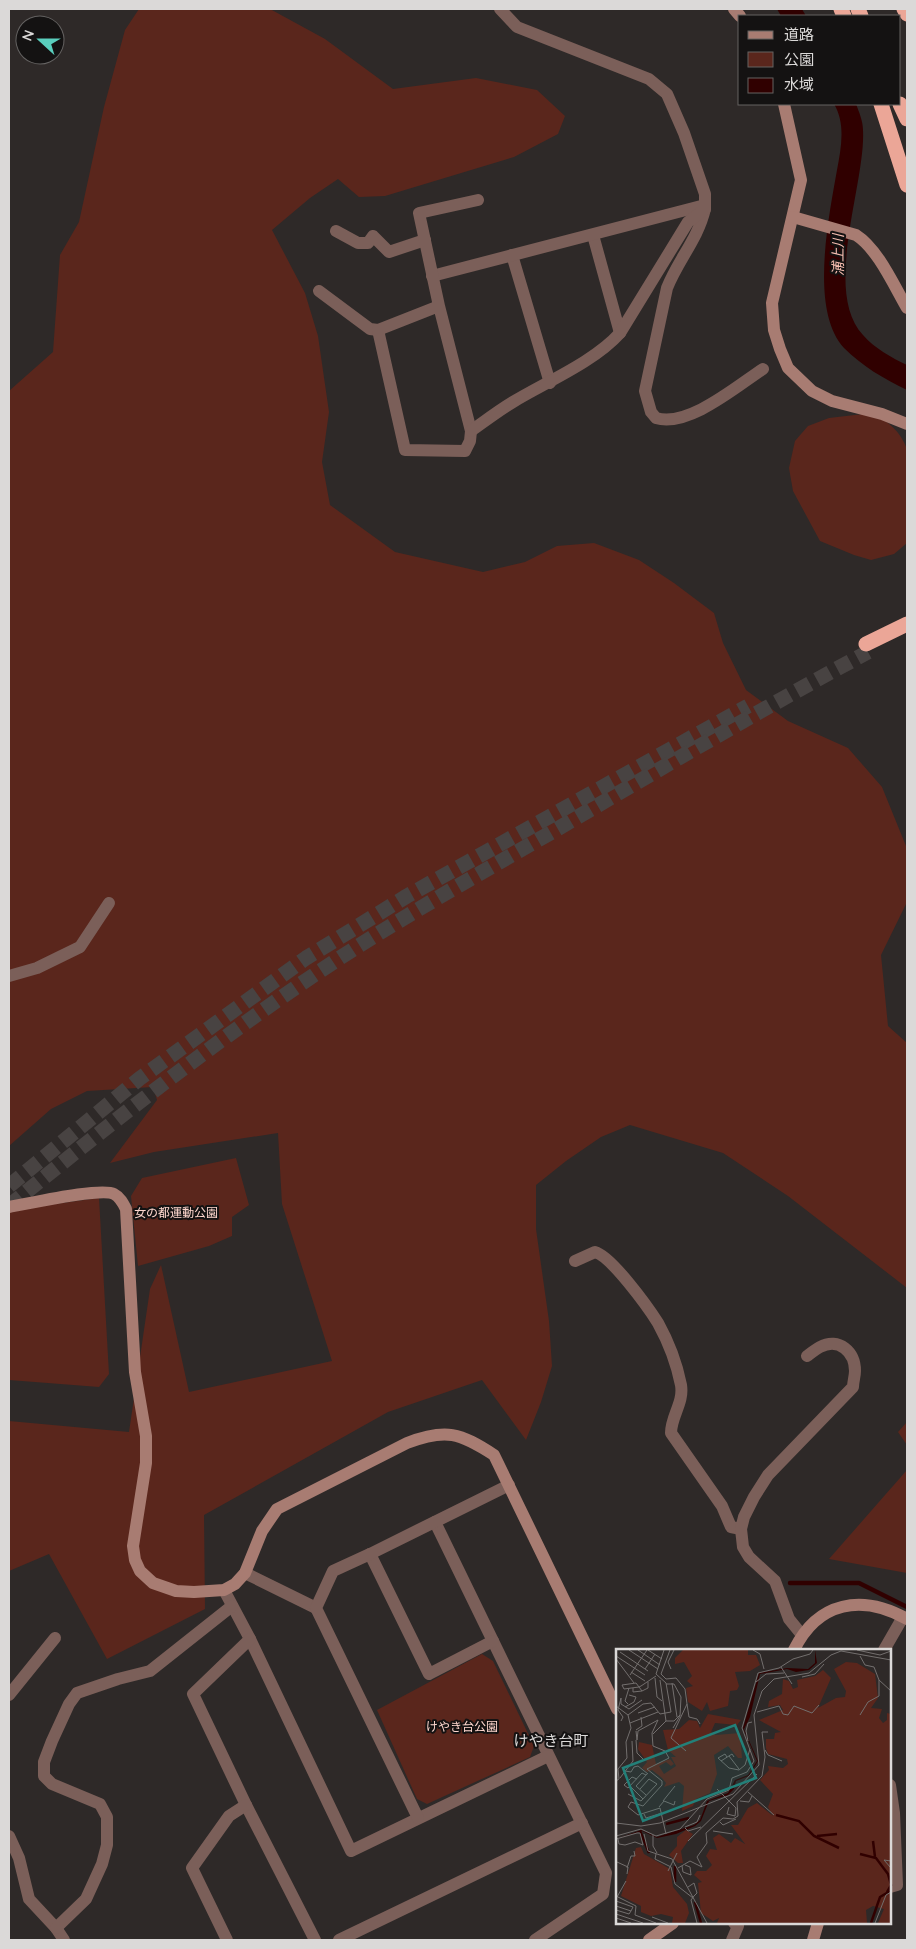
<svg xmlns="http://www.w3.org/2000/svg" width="916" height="1949" viewBox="0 0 916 1949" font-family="Quicksand,'Noto Sans JP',sans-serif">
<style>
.green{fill:#5a261c}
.water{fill:#300000}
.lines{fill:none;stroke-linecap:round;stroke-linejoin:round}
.stream{stroke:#300000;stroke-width:4.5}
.highway-tunnel{stroke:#484342;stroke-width:15;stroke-dasharray:15 8;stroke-linecap:butt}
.street{stroke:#7b5f59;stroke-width:12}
.secondary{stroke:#a87c72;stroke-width:12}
.highway{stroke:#eba697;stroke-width:15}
.labels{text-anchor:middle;stroke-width:4;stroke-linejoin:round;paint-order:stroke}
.park-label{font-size:12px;fill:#fed7ce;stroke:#141212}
.water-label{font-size:14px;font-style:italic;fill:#f8bfb2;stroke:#141212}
.quarter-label{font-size:15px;fill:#dbd9d8;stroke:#141212}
.inset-river{fill:none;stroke:#300000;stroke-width:2.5}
.inset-road{fill:none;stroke:#736f6e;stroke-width:1}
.view{fill:#238079;fill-opacity:0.15;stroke:#238079;stroke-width:2.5}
.inset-edge{fill:none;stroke:#dbd9d8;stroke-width:2.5}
</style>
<rect width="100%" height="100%" fill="#2e2928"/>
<g class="green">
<polygon points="139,9 270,9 325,39 393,89 476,78 537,90 565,116 558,134 514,157 385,196 359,197 338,179 310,198 272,230 305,293 318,336 329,412 322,462 330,505 395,552 483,572 525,562 557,546 594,543 639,560 674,583 714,613 723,643 746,690 788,721 848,748 882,787 906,846 907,902 881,955 888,1026 907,1043 907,1288 788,1196 723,1153 630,1125 601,1137 566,1161 536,1185 536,1229 549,1321 552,1366 541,1402 526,1440 482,1380 388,1412 204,1515 205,1609 107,1659 49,1554 9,1571 9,1421 129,1432 150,1289 161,1265 189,1392 332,1361 282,1204 278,1133 154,1152 110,1163 157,1100 153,1087 87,1091 51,1109 9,1146 9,391 53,352 60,255 79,222 104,107 125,30"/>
<path d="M872 413C889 422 900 431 907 449V543L894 554 871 560 854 555 820 541 793 491 789 468 795 441 808 426 829 418Z"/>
<polygon points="236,1158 249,1205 232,1217 232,1236 209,1246 138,1266 131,1196 142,1178"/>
<polygon points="99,1198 109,1374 99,1387 9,1380 9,1213 18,1209"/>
<polygon points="907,1422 907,1445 898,1432"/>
<polygon points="907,1470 907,1573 829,1559"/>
<polygon points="482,1654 493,1661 534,1746 530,1757 427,1804 417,1799 377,1710"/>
</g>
<g class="water">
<polygon points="777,9 802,9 806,16 781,16"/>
<path d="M834 104H856C859 112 863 121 863 130 866 183 822 291 863 335 874 348 892 358 907 365V390C884 379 862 366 844 348 809 310 829 216 837 170 841 149 846 124 834 104Z"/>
</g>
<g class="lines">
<polyline class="stream" points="790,1583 859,1583 907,1607"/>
<g class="highway-tunnel">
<polyline points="9,1186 139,1079 306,958 407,896 748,706"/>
<path d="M9 1206C108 1125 210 1045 317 973 396 920 481 873 564 825 665 766 765 707 868 652"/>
</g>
<g class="street">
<path d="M705 209C698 239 678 260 667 288L645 391 651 412 656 418C688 428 737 386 763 369"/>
<polyline points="336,231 358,243 368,243 373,236 389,252 425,240"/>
<polyline points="593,235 620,333"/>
<polyline points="512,255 550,383"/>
<polyline points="432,276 705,205"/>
<polyline points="319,291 370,329 378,330"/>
<polyline points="439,306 378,330 405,450 465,451 470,441 471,431 439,306 419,213 478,200"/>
<path d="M471 431C485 421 498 411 513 402 546 382 594 362 620 333L688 222 705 209V194L684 133 667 94 649 79 517 27 500 9"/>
<polyline points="9,976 37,968 80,947 109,903"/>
<path d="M575 1261 595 1252C611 1256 648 1307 658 1323 668 1341 677 1365 681 1385 684 1403 671 1416 671 1433L722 1506 731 1527 741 1529"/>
<polyline points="435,1522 606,1873 603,1894 535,1940"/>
<polyline points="370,1554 429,1674 493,1641"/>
<polyline points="245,1573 316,1608"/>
<polyline points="224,1590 250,1639 351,1851 548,1756"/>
<path d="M802 1635 789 1619 775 1581 749 1557 743 1547 741 1529 744 1517 754 1497 768 1475 853 1387C853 1382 855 1376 855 1371 855 1352 839 1337 820 1347 816 1349 811 1353 807 1356"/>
<polyline points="250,1639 193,1694 246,1805 315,1940"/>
<polyline points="884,1650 903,1617"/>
<polyline points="9,1695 55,1638"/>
<polyline points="890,1785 894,1813 897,1885 890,1887"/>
<polyline points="418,1818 316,1608 333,1571 370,1554 509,1485"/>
<polyline points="9,1836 19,1858 29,1899 56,1928 64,1940"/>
<polyline points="56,1928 86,1899 102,1864 107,1845 107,1817 100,1804 52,1784 44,1776 44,1762 52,1741 69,1704 77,1693 118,1679 150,1671 232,1606"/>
<polyline points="227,1940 192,1868 229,1816 246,1805"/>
<polyline points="339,1940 582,1823"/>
<polyline points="732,1940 738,1926 734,1923"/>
</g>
<g class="secondary">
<polyline points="734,9 740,16"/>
<polyline points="784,104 801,180 772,303 774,330 780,349 788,368 812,391 832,401 882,414 907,424"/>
<path d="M793 217 856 235C878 249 894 286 907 308"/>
<path d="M9 1207C28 1204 101 1187 114 1194 120 1197 123 1203 126 1209L135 1372 146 1436V1463L133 1546 135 1560 140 1571 153 1583 176 1591 194 1592 224 1590 235 1584 245 1573 262 1531 277 1509 407 1443C446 1428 460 1433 494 1455L617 1709"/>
<path d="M794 1650C818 1601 862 1594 907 1619"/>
<polyline points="649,1940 673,1923"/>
<polyline points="813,1940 818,1923"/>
</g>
<g class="highway">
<polyline points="841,9 844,16"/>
<polyline points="858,9 861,16"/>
<polyline points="904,9 907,14"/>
<polyline points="881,104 907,185"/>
<polyline points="900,104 907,119"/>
<polyline points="866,644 907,624"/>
</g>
</g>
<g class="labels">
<g class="park-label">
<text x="176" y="1217">女の都運動公園</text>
<text x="462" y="1731">けやき台公園</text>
</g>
<g class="water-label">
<text transform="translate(838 255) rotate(-90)" y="5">浦上川</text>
</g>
<g class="quarter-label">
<text x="551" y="1746">けやき台町</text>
</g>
</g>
<g transform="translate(616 1649)">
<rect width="275" height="275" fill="#2e2928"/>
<path d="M67 1H132V6H140L144 16 134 22 119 23 123 37 121 41 114 42 112 57 94 62 91 53 86 62 72 53 70 39 77 37 71 32 76 27 68 13 59 15V9ZM230 13 241 14 259 25 262 49 255 59 266 60 263 69 267 74 271 71V64L275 65V274H262L268 260 257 257 250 261 251 274H101L103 269 97 272 85 264 82 234 86 233 78 226 81 222H90L96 216 90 207 94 200 101 201 97 189 103 185 115 194 119 189 129 195 115 176H122L132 159 141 154 157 167 152 158 157 145 144 131 153 121 152 117 167 119 172 115 171 110 152 105 150 99V90H158L159 84 165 83 143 71 167 61 164 56 152 58 153 52 166 45 167 30 173 32 177 40 182 38 181 31 199 27 207 21 215 29 202 59 220 49 229 48 230 42 218 20ZM92 65 125 71 121 76 99 74 95 83 100 86 124 84 126 109H122L112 97 98 106 101 125 94 144 80 150 77 157 66 162 68 137 63 133 48 138 50 134 46 129 36 121 31 123 26 119 31 113 22 100 23 93 36 96 40 115 54 110 58 115 55 117 50 113 43 117 48 125 60 117 55 108H60L52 101 47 81 63 80 73 71 81 72 84 79ZM70 181 77 185 65 202 67 214H62L53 206 61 197V188ZM25 198 28 205 54 220 57 238 71 255 73 264 69 274H56L57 268 45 265 35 267 25 263V257L5 247 20 199Z" fill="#5a261c"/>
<path d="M199 1 201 14 193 21 180 23 171 20 144 25 134 68 128 80 142 112 133 127 120 132 118 140 112 146 93 152 85 172 79 177 60 185 41 189 26 182 0 190 25 181 41 188 78 176 84 171 91 152 112 144 119 131 132 126 141 112 127 79 143 24 171 19 192 20 199 14Z" fill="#300000"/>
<path class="inset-river" d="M160 166 183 172 198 187 223 199M50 175 73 169M24 182 33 204M201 187 221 185M257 192 259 208M244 205 260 209 272 225 275 236 271 243M59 217V233M79 253 85 274M255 274 264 248 274 242"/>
<path class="inset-road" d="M13 1 42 20M22 1 44 16M32 1 46 10M54 1 45 25 50 30 60 29 69 40 71 55 55 89 70 102M137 1 144 5 148 20M241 1 264 6 275 2M4 3 32 22M0 7 29 26M244 7 249 16 258 18 263 31 275 42M0 10 18 34M165 18 176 35M29 20 39 5M55 20 52 13 58 1M15 23 29 32M14 26 31 1M186 28 199 25 208 15M39 29 41 48 46 52M44 31 50 72H58L64 66M140 33 150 25 168 24M56 34 61 68M50 35H58L65 48 64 67 57 79M17 39V43L26 42 32 39V33M26 42 20 34 6 36 8 40 23 38 25 37 40 27M12 55 9 52 13 39M71 55 73 68 81 70 84 75M0 57 12 66 15 79 10 93 11 109 2 120 3 130 0 132M9 58 18 53 20 48 13 46M141 63 163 57 167 65 172 66 178 57 196 64 203 56M22 64 39 58M12 66 27 55 35 54 44 65 55 63 50 34 40 25 48 1M244 66 252 53 263 47V31M5 72 7 68 2 61 5 49V55L13 60 26 51M14 74 42 63M20 81 26 77 25 68M20 82 21 91 22 82 42 71 36 84 37 97 49 102 53 109 31 120 46 132V136L27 157 15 153 12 158 22 166 44 159 50 185M37 85 50 72M20 91 21 104 27 110M132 92 130 82 132 74 136 73M149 101 152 106 166 112M113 107 123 120M111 108 109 105 102 109 113 119 123 121 129 116 134 100M105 112 116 105 118 108M9 122 15 123 18 118 22 117 32 125M4 129 17 112 16 92M21 130 16 128 8 136 12 139 26 124 30 126M14 137 27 150M24 140 33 130 41 135M101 140 120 159 119 167 111 165 113 158M132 143 158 166M12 145 25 152 41 135M30 146 20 137 31 125M47 152 59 137M124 152 133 153 136 147M43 158 48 152 58 156 59 152M28 165 30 169 46 164M104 173 107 176 120 170M0 174 25 177 44 174 117 145 143 116 138 66 146 42 158 30 193 24 215 6 225 2 275 11M69 178 81 173 84 166M69 179 72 182 85 178M97 182 117 185M28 185 32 202 56 210 91 274M37 186V197L41 204M0 187 25 180 40 187 64 180 91 150 113 141 116 129 131 123 138 112 126 79 142 24 163 19 177 10 194 5 197 1M0 190 21 184H24L27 196 19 193 9 196 3 195 2 190M72 192 141 125M40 205 39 210 55 218 59 235 77 249M275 212 268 211 275 219M1 213 12 218 11 225M66 217 67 223 75 226 74 218 69 216M11 219 15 207H19L18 202M62 219 74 212 86 218 81 208 91 194 90 184 107 169 117 170 122 167 121 153 146 127 149 108 146 83H152M52 222 61 204M72 238 78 234 81 244 78 247M0 247 20 257 19 266 40 274M78 247 75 251 81 274M1 248 10 232M0 252 17 258 15 262M0 257 15 262M0 261 13 265 15 262M0 265 27 274M36 268 52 274M0 269 15 274M259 274 270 246 275 243"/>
<path class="view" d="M119 76 140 129 27 172 7 119Z"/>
<rect width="275" height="275" class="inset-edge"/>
</g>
<rect width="916" height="1949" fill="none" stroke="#dbd9d8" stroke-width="20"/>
<rect x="738" y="15" width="162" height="90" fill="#141212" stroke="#646261"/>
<rect x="748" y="31" width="25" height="8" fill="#a87c72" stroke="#646261"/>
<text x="784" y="40" font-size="15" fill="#dbd9d8">道路</text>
<rect x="748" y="52" width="25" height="15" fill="#5a261c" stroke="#646261"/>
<text x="784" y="65" font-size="15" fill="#dbd9d8">公園</text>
<rect x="748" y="78" width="25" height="15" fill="#300000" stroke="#646261"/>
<text x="784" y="90" font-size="15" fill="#dbd9d8">水域</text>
<g transform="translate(40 40) rotate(291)"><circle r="24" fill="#141212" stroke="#646261"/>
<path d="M0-4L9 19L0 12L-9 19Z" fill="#5acebd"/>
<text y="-8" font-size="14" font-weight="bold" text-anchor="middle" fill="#dbd9d8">N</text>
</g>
</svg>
